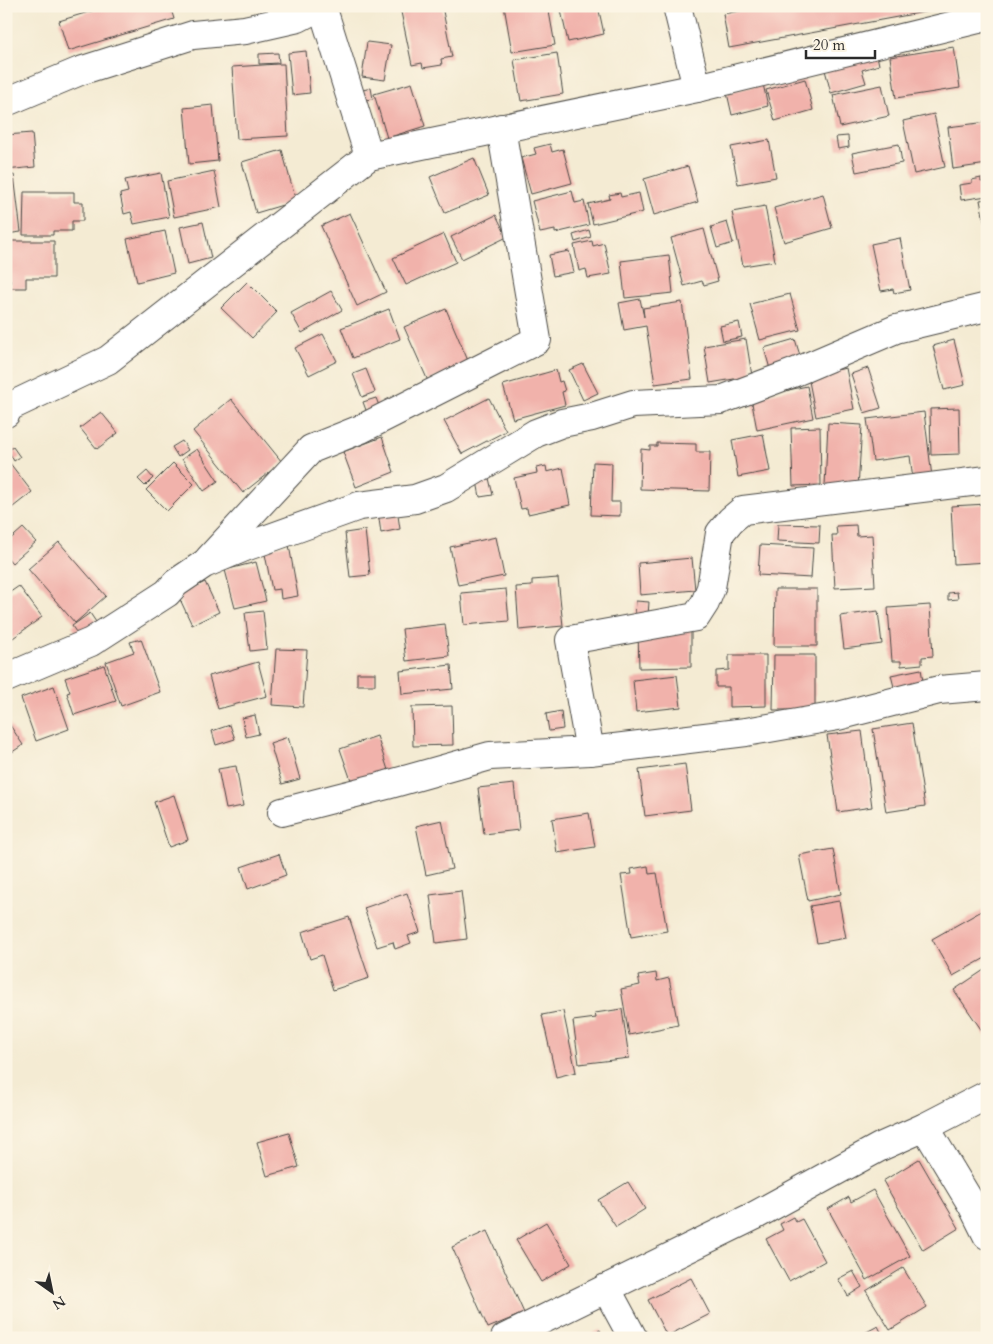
<svg xmlns="http://www.w3.org/2000/svg" width="993" height="1344" viewBox="0 0 993 1344" font-family="Cardo,serif">
<style>
.building{fill:#f1b2ab}
.lines{fill:none;stroke-linecap:round;stroke-linejoin:round}
.minor-casing{stroke:#494844;stroke-width:30}
.minor{stroke:#fff;stroke-width:28}
</style>
<rect width="100%" height="100%" fill="#fcf5e5"/>
<filter id="ink" filterUnits="userSpaceOnUse"><feTurbulence type="fractalNoise" baseFrequency=".02" numOctaves="2"/><feDisplacementMap in="SourceGraphic" scale="10" xChannelSelector="R" yChannelSelector="G"/><feConvolveMatrix kernelMatrix="1 2 1 2 8 2 1 2 1" color-interpolation-filters="sRGB"/></filter>
<filter id="wash" filterUnits="userSpaceOnUse"><feTurbulence type="fractalNoise" baseFrequency=".0096" numOctaves="4" result="noise"/><feDisplacementMap in="SourceGraphic" scale="20" xChannelSelector="R" yChannelSelector="G"/><feGaussianBlur stdDeviation="1.12" result="paint"/><feColorMatrix in="noise" values="0 0 0 0 0 0 0 0 0 0 0 0 0 0 0 0 0 1.4 0 .05"/><feComposite in="paint" operator="in"/></filter>
<g filter="url(#wash)">
<rect width="100%" height="100%" fill="#f4ebd3"/>
<g id="blocks">
<g class="building">
<polygon points="108,6 170,6 174,19 68,51 59,21"/>
<polygon points="429,6 442,6 452,57 441,59 442,65 423,68 422,63 412,65 401,12"/>
<polygon points="504,6 548,6 555,45 512,52"/>
<polygon points="560,6 598,6 604,34 568,42"/>
<polygon points="766,6 929,6 930,11 729,48 723,14"/>
<polygon points="367,42 391,45 385,80 362,77"/>
<polygon points="954,47 960,88 896,98 890,57"/>
<polygon points="306,51 310,93 292,95 288,53"/>
<polygon points="278,53 279,63 259,64 259,54"/>
<polygon points="557,53 563,94 521,101 514,60"/>
<polygon points="877,55 879,65 862,70 866,83 831,93 825,70"/>
<polygon points="278,64 284,64 288,136 237,139 232,67"/>
<polygon points="805,79 813,110 775,121 766,90"/>
<polygon points="412,83 425,126 387,138 374,94"/>
<polygon points="763,84 768,106 732,115 727,93"/>
<polygon points="882,85 889,116 840,127 833,95"/>
<polygon points="371,88 373,99 364,100 363,90"/>
<polygon points="213,105 218,161 189,164 184,108"/>
<polygon points="934,114 945,167 914,174 903,121"/>
<polygon points="987,122 987,164 953,169 948,127"/>
<polygon points="32,133 35,167 6,170 6,135"/>
<polygon points="848,136 849,147 838,149 836,137"/>
<polygon points="769,140 776,177 738,184 731,147"/>
<polygon points="550,144 552,152 563,149 572,183 531,194 521,158 536,154 534,148"/>
<polygon points="899,144 902,163 856,172 852,153"/>
<polygon points="282,150 296,201 256,213 242,162"/>
<polygon points="474,158 489,195 445,213 430,177"/>
<polygon points="688,166 698,202 654,215 644,179"/>
<polygon points="214,171 221,207 174,217 167,181"/>
<polygon points="161,173 169,217 134,224 131,212 124,214 120,194 128,192 125,180"/>
<polygon points="14,175 21,232 6,234 6,176"/>
<polygon points="981,178 981,182 987,181 987,196 961,200 959,185 972,183 972,180"/>
<polygon points="572,191 575,203 584,201 589,225 555,233 555,230 540,233 532,201"/>
<polygon points="24,192 74,192 74,202 83,202 83,221 72,221 72,231 53,231 53,235 23,235"/>
<polygon points="620,193 621,197 639,193 643,212 593,224 588,204 610,199 609,195"/>
<polygon points="823,194 832,228 784,242 774,208"/>
<polygon points="987,199 987,231 986,231 980,200"/>
<polygon points="765,206 775,261 743,266 732,212"/>
<polygon points="350,213 386,292 357,306 321,226"/>
<polygon points="496,215 507,237 462,259 451,237"/>
<polygon points="203,222 211,258 188,264 180,227"/>
<polygon points="727,222 733,243 717,248 711,227"/>
<polygon points="704,229 718,281 704,285 702,281 684,286 671,238"/>
<polygon points="589,230 591,237 575,242 573,235"/>
<polygon points="165,231 174,273 137,282 127,239"/>
<polygon points="444,234 456,262 406,285 393,258"/>
<polygon points="900,238 910,290 894,293 893,289 881,291 871,244"/>
<polygon points="6,241 54,241 54,278 26,278 26,288 10,288 10,280 6,280"/>
<polygon points="592,241 593,246 604,243 611,274 588,278 586,269 579,271 574,245"/>
<polygon points="569,251 574,272 553,276 549,255"/>
<polygon points="669,255 673,293 625,298 621,261"/>
<polygon points="247,282 277,312 252,338 221,308"/>
<polygon points="331,291 342,310 302,333 291,313"/>
<polygon points="790,294 800,330 760,340 750,304"/>
<polygon points="640,299 644,317 643,308 682,302 692,379 655,384 646,326 624,330 619,303"/>
<polygon points="389,309 400,339 353,358 341,328"/>
<polygon points="446,309 469,363 428,381 404,327"/>
<polygon points="739,322 742,337 723,341 720,326"/>
<polygon points="323,334 337,361 309,375 295,348"/>
<polygon points="746,339 752,376 710,383 704,346"/>
<polygon points="795,339 801,359 770,369 764,348"/>
<polygon points="954,340 965,385 944,390 933,346"/>
<polygon points="583,364 598,393 583,400 569,370"/>
<polygon points="846,368 854,409 816,417 808,376"/>
<polygon points="868,368 881,408 864,413 851,374"/>
<polygon points="366,369 375,392 362,397 353,374"/>
<polygon points="556,370 559,382 562,381 565,391 562,392 565,405 513,419 503,385"/>
<polygon points="807,386 813,418 757,430 751,398"/>
<polygon points="376,398 383,416 370,421 363,402"/>
<polygon points="489,398 506,431 462,454 444,421"/>
<polygon points="231,399 282,462 243,493 193,431"/>
<polygon points="959,408 960,454 931,455 930,409"/>
<polygon points="101,412 118,433 97,449 80,428"/>
<polygon points="924,412 932,477 913,480 910,456 873,461 867,419"/>
<polygon points="828,423 862,425 858,488 825,486"/>
<polygon points="820,427 821,485 793,486 791,428"/>
<polygon points="763,434 770,471 738,477 732,440"/>
<polygon points="382,437 394,472 356,487 343,452"/>
<polygon points="182,441 188,450 178,457 172,447"/>
<polygon points="657,443 696,444 696,452 710,452 709,491 640,489 641,449 650,450 650,446 657,446"/>
<polygon points="13,447 20,457 14,461 8,450"/>
<polygon points="197,449 218,481 204,491 182,459"/>
<polygon points="9,462 32,492 8,511 6,509 6,464"/>
<polygon points="593,462 612,463 611,502 620,502 620,516 591,515"/>
<polygon points="173,463 194,484 167,511 146,490"/>
<polygon points="546,466 547,472 563,468 570,505 528,514 527,508 521,509 514,478 537,473 536,468"/>
<polygon points="147,471 153,478 145,486 138,479"/>
<polygon points="488,474 493,495 480,497 476,476"/>
<polygon points="987,504 987,562 954,564 951,506"/>
<polygon points="397,509 400,529 381,533 378,512"/>
<polygon points="778,524 820,525 819,543 777,541"/>
<polygon points="856,525 857,536 872,535 875,586 835,588 832,535 837,535 836,526"/>
<polygon points="23,528 36,542 12,563 6,556 6,543"/>
<polygon points="365,530 370,575 350,577 345,533"/>
<polygon points="496,537 504,576 458,585 450,547"/>
<polygon points="59,542 106,596 75,623 28,569"/>
<polygon points="289,545 298,596 281,599 280,589 272,590 264,549"/>
<polygon points="760,545 813,548 811,578 758,575"/>
<polygon points="692,558 695,590 640,595 638,563"/>
<polygon points="256,562 266,601 235,608 225,570"/>
<polygon points="558,578 563,626 519,630 516,587 532,586 532,580"/>
<polygon points="205,582 219,612 192,625 178,595"/>
<polygon points="19,586 42,617 6,643 6,595"/>
<polygon points="506,589 509,621 464,625 461,593"/>
<polygon points="775,589 817,589 817,646 774,646"/>
<polygon points="957,592 958,599 948,600 948,593"/>
<polygon points="636,601 649,602 648,615 635,614"/>
<polygon points="930,605 933,656 922,657 922,664 901,666 901,661 892,661 888,608"/>
<polygon points="263,611 267,649 250,651 245,613"/>
<polygon points="878,611 882,644 844,649 840,616"/>
<polygon points="90,613 98,625 80,638 72,626"/>
<polygon points="445,624 449,656 406,661 402,629"/>
<polygon points="691,630 691,667 639,668 638,631"/>
<polygon points="141,639 160,692 121,706 106,662 134,652 130,642"/>
<polygon points="276,649 307,650 303,707 272,705"/>
<polygon points="729,655 766,655 766,706 729,707 729,687 716,687 716,671 729,670"/>
<polygon points="774,655 815,655 815,710 773,710"/>
<polygon points="258,662 267,696 218,709 209,676"/>
<polygon points="104,665 116,701 74,715 67,693 70,692 65,678"/>
<polygon points="451,665 453,689 402,694 400,671"/>
<polygon points="921,669 923,681 894,687 891,675"/>
<rect x="357" y="673" width="18" height="12"/>
<polygon points="677,675 681,707 636,712 633,680"/>
<polygon points="54,686 69,729 36,741 21,698"/>
<polygon points="452,706 453,745 413,746 412,707"/>
<polygon points="561,711 563,729 549,731 546,714"/>
<polygon points="255,715 259,734 246,737 242,718"/>
<polygon points="6,719 23,745 6,756"/>
<polygon points="912,723 925,806 886,812 873,729"/>
<polygon points="230,725 235,739 216,745 212,731"/>
<polygon points="862,731 872,807 838,812 827,735"/>
<polygon points="377,736 388,770 352,783 340,749"/>
<polygon points="288,737 300,779 282,784 270,743"/>
<polygon points="685,764 691,810 645,816 639,770"/>
<polygon points="236,766 243,806 226,809 218,769"/>
<polygon points="514,784 519,830 484,834 478,788"/>
<polygon points="174,795 188,840 169,847 154,802"/>
<polygon points="589,813 595,847 557,853 552,819"/>
<polygon points="442,820 452,869 426,875 416,826"/>
<polygon points="833,849 841,894 808,901 799,855"/>
<polygon points="279,854 286,875 248,889 241,867"/>
<polygon points="648,866 649,874 657,873 667,931 631,937 621,875 632,874 631,869"/>
<polygon points="461,891 467,939 436,943 430,895"/>
<polygon points="407,893 420,932 408,936 411,943 395,949 393,942 377,947 364,908"/>
<polygon points="839,901 846,938 817,943 810,906"/>
<polygon points="987,908 987,957 953,976 932,939"/>
<polygon points="349,917 369,978 333,990 322,955 310,959 302,932"/>
<polygon points="987,968 987,1038 954,990"/>
<polygon points="656,973 657,981 669,978 678,1025 629,1035 621,989 640,985 638,976"/>
<polygon points="622,1009 629,1058 579,1064 573,1021 596,1018 595,1013"/>
<polygon points="563,1011 576,1072 556,1077 542,1015"/>
<polygon points="289,1133 299,1167 267,1176 257,1142"/>
<polygon points="919,1159 959,1228 923,1250 883,1181"/>
<polygon points="628,1182 645,1209 616,1227 598,1200"/>
<polygon points="873,1190 910,1256 867,1280 828,1209 849,1197 851,1202"/>
<polygon points="793,1217 796,1222 802,1219 825,1261 789,1281 766,1239 783,1230 780,1224"/>
<polygon points="546,1222 571,1264 541,1282 516,1240"/>
<polygon points="487,1231 524,1313 488,1328 452,1247"/>
<polygon points="903,1268 927,1307 890,1330 866,1291"/>
<polygon points="853,1271 862,1287 848,1296 838,1279"/>
<polygon points="691,1278 710,1314 667,1336 648,1300"/>
<polygon points="878,1326 884,1338 855,1338"/>
<polygon points="600,1330 604,1338 584,1338"/>
</g>
</g>
</g>
<g filter="url(#ink)">
<use href="#blocks" fill-opacity="0" stroke="#494844" stroke-width="1"/>
<g class="lines">
<g class="minor-casing">
<g id="minor">
<polyline points="322,6 369,156 697,88"/>
<polyline points="677,6 697,88 987,17"/>
<polyline points="6,102 80,71 193,35 245,30 298,18 321,6"/>
<polyline points="6,413 9,407 108,360 369,156"/>
<polyline points="987,480 743,510 731,520 720,533 711,588 705,603 696,617 570,640 590,751 746,732 838,716 939,690 987,686"/>
<polyline points="209,559 311,449 361,429 537,340 501,128"/>
<polyline points="6,678 91,642 167,593 176,583 204,564 245,547 359,506 415,499 446,488 536,433 562,423 592,417 633,404 721,400 793,373 896,329 987,307"/>
<polyline points="282,812 387,785 490,756 590,751"/>
<polyline points="925,1127 972,1205 987,1235"/>
<polyline points="606,1288 633,1338"/>
<polyline points="505,1338 754,1216 880,1147 925,1127 987,1095"/>
</g>
</g>
<use href="#minor" class="minor"/>
</g>
</g>
<rect width="993" height="1344" fill="none" stroke="#fcf5e5" stroke-width="25"/>
<g transform="translate(52 1292) rotate(147)" stroke="#fcf5e5" stroke-width="4" paint-order="stroke">
<path d="M0-4L9 19L0 12L-9 19Z" fill="#2b2b2b"/>
<text y="-8" font-size="14" font-weight="bold" text-anchor="middle" fill="#2b2b2b">N</text>
</g>
<path d="M806 50v8h69v-8" fill="none" stroke="#2b2b2b" stroke-width="2.5"/>
<text x="813" y="50" font-size="15" fill="#2b2b2b" stroke="#fcf5e5" stroke-width="4" paint-order="stroke">20 m</text>
</svg>
